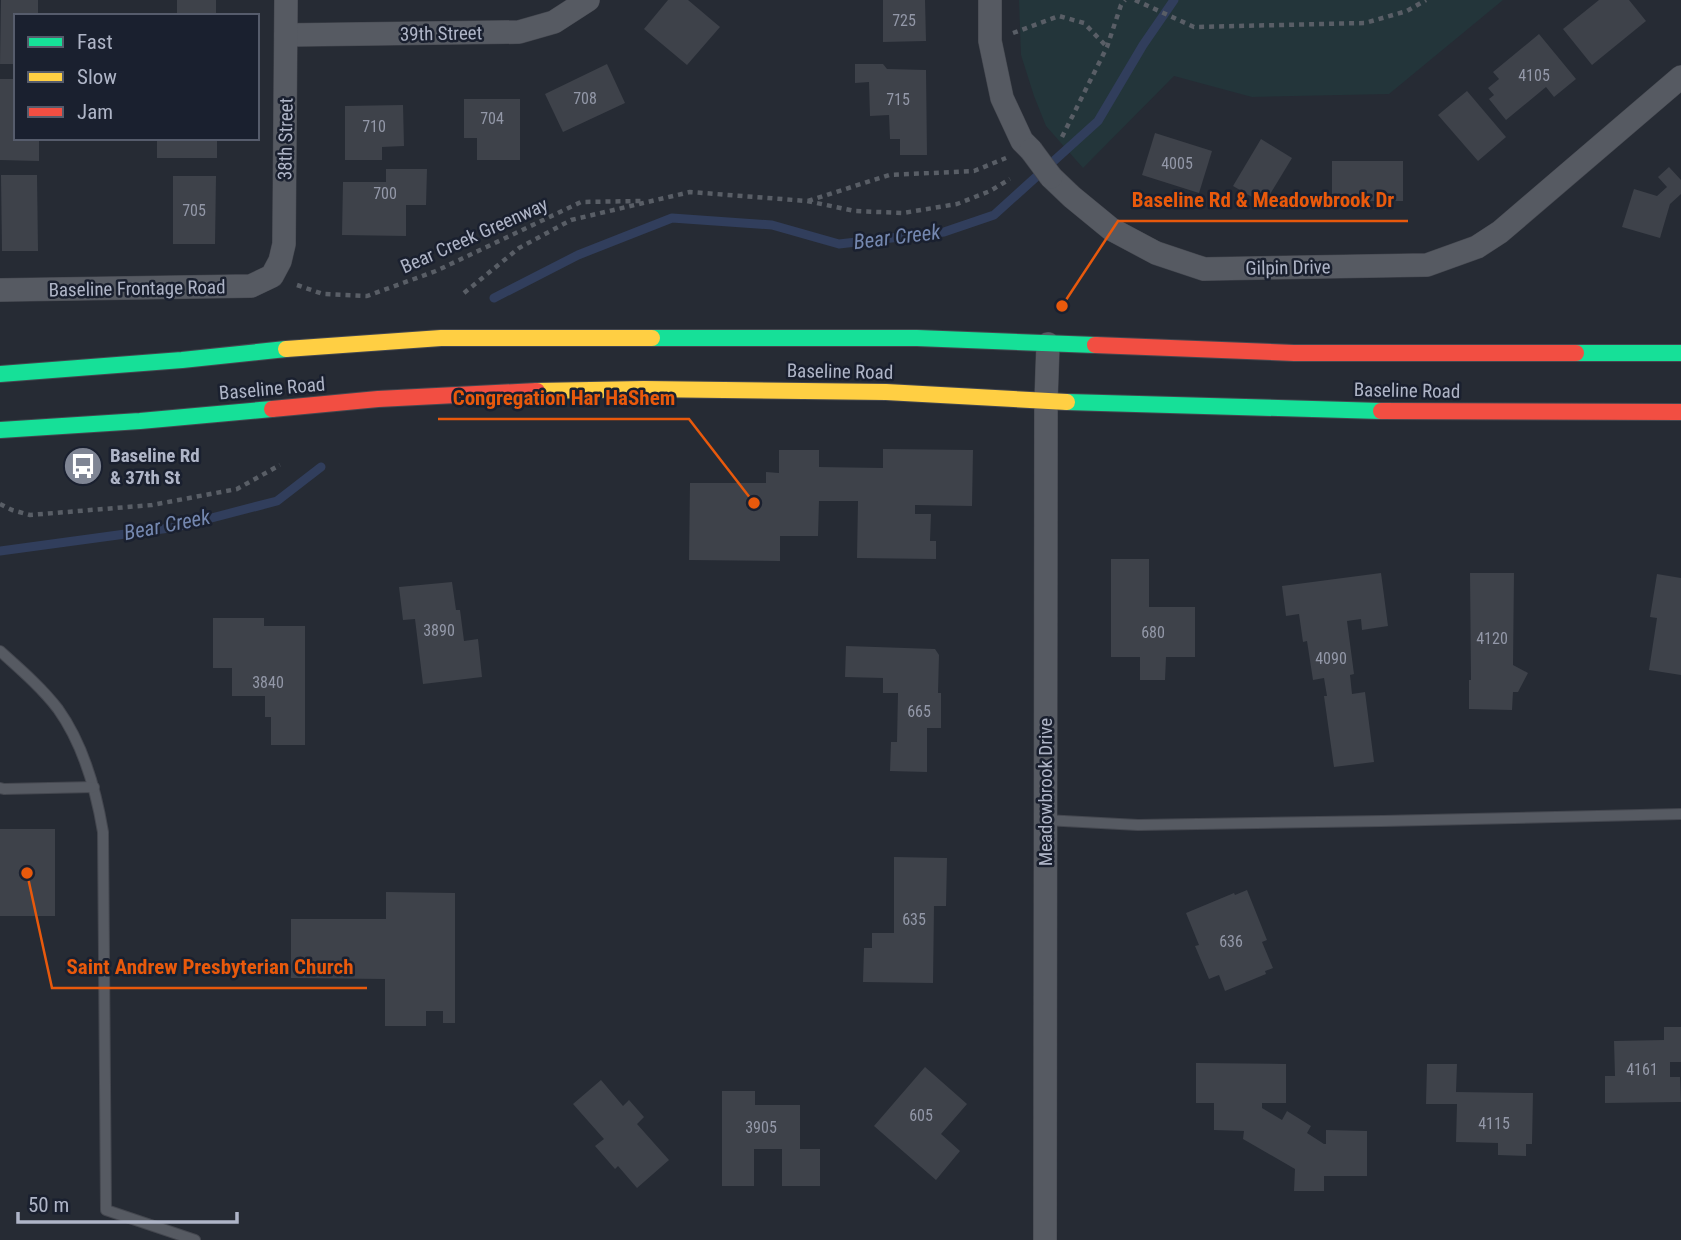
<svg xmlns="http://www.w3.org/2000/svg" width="1681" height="1240" viewBox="0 0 1681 1240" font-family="'Roboto Condensed',sans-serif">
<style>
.green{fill:#23353a}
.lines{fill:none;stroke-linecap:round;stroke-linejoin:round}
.stream{stroke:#313e5c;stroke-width:9}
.building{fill:#3e424a}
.lane-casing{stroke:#44474f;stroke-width:12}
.street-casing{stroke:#44474f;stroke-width:24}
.fast-casing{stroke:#44474f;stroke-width:18}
.slow-casing{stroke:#44474f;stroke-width:18}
.jam-casing{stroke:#44474f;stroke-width:18}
.path{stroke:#595e66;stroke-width:4.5;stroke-dasharray:5 5;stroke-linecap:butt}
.lane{stroke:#565a62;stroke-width:10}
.street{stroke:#565a62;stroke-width:23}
.fast{stroke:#16e098;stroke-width:16}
.slow{stroke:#ffcf43;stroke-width:16}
.jam{stroke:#f24e42;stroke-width:16}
.street-bridge-casing{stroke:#44474f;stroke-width:24;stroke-linecap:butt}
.street-bridge{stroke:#565a62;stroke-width:23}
.labels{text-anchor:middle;stroke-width:5;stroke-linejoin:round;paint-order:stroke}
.number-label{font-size:16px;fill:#9398a8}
.street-label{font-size:19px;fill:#afb5c7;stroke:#1a202f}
.poi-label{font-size:19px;font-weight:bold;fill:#afb5c7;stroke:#1a202f;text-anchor:start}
.water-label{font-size:21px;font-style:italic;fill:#7588b0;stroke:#1a202f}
.leader{fill:none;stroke:#e8590c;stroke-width:2.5}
.callout-dot{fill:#e8590c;stroke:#1a202f;stroke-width:2.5}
.callout-label{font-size:21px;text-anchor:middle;font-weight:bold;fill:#e8590c;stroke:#1a202f;stroke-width:5;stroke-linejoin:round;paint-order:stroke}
</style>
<rect width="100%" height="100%" fill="#262b34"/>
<polygon class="green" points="1019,0 1503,0 1389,94 1252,97 1174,76 1083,168 1046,126 1034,96 1021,55"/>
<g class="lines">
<g class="stream">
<polyline points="494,298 578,255 672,218 772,225 839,244 944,232 994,215 1098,121 1143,45 1174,0"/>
<polyline points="0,551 177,527 277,501 321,467"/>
</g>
</g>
<g class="building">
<polygon points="1,0 38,0 38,16 16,16 16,64 0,64"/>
<rect x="177" y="0" width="39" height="16"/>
<polygon points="668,0 688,0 720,27 687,65 644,29"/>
<polygon points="883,0 925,0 926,41 883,42"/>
<polygon points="1599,0 1629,0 1646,21 1592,65 1563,29"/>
<polygon points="1539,34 1576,79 1554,97 1546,87 1506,120 1489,99 1494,95 1488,88 1499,79 1493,72"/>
<polygon points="607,64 625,103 563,132 545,94"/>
<polygon points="855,64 883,64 887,69 926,70 927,155 900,155 900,139 890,139 889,115 870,116 869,82 855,83"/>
<polygon points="0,79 16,79 16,138 39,138 39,161 0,160"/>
<polygon points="1467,91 1506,137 1478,161 1438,115"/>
<polygon points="464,99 520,99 520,160 477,160 477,138 464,138"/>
<polygon points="403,105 404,146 382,147 382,160 345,160 345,106"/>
<polygon points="1155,133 1212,151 1199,193 1142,175"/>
<rect x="157" y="138" width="60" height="20"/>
<polygon points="1261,139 1292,158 1264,204 1233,186"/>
<rect x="1332" y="161" width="71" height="40"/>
<polygon points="1669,167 1681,180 1681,194 1670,204 1660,238 1622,227 1634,189 1657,196 1667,187 1658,177"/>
<polygon points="386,169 427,169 426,205 406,205 406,236 342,235 343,182 386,182"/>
<polygon points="1,175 37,175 38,251 2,251"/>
<polygon points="173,176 216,176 215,244 173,244"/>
<polygon points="883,449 973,450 972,506 915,505 915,514 931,514 930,541 936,541 936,559 857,558 858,501 819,501 818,536 780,536 780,561 689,560 690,483 766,483 766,472 779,473 779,450 819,450 819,467 883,468"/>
<polygon points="1111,559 1149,559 1149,607 1195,607 1195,657 1166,657 1165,680 1140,680 1140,657 1111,657"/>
<polygon points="1381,573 1388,626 1362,630 1361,619 1347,621 1354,674 1350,675 1352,694 1365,692 1374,762 1334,767 1324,696 1327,696 1324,678 1313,680 1307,641 1303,642 1299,614 1286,616 1282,586"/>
<polygon points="1470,573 1514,573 1513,665 1528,673 1518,692 1513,692 1512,710 1469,709 1469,680 1471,680"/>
<polygon points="1657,574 1681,578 1681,675 1649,670 1657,618 1650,617"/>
<polygon points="452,582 456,610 460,610 464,641 478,639 482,677 423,684 415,619 403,620 399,587"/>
<polygon points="213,618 264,618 264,626 305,626 305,745 271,745 271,717 265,717 265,696 232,696 232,668 213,668"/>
<polygon points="846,646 935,649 939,655 938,693 941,693 941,728 927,728 927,772 890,771 891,742 897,742 898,693 883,693 883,678 845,677"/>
<rect x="0" y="829" width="55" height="87"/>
<polygon points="894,857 947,858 946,906 934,906 933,983 863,982 864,948 872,948 872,933 894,933"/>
<polygon points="1247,890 1267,940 1262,942 1273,968 1265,971 1266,974 1225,991 1219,975 1209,979 1195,946 1199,945 1186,913 1234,893 1235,895"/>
<polygon points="386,892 455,893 455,1023 443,1023 443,1011 426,1011 426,1026 385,1026 385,979 291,978 291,919 386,919"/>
<polygon points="1664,1027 1681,1027 1681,1062 1670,1062 1670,1077 1680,1077 1681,1102 1605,1103 1605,1076 1615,1076 1614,1041 1664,1040"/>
<polygon points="1196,1063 1286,1064 1286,1103 1262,1103 1262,1108 1282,1120 1287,1111 1311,1126 1307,1133 1324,1144 1326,1144 1326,1130 1367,1131 1367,1176 1324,1176 1324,1191 1294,1191 1295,1169 1243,1139 1244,1131 1214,1130 1214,1103 1196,1103"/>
<polygon points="1427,1064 1457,1064 1456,1092 1533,1093 1532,1144 1526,1144 1526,1156 1498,1155 1498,1143 1456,1142 1457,1104 1426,1104"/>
<polygon points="925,1067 967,1104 941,1134 960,1151 936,1180 874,1126"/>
<polygon points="601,1080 623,1106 629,1100 644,1117 637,1124 669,1160 637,1188 618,1166 615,1169 595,1146 604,1139 573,1104"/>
<polygon points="722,1091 755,1091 755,1105 800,1105 800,1149 820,1149 820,1186 782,1186 782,1149 754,1149 754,1186 722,1186"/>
</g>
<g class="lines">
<g class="lane-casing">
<g id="lane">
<path d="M0 651C20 669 42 688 58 709 83 744 96 790 103 832L106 1210 195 1240"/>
<polyline points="0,788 4,789 94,787"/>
<polyline points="1045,820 1138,825 1382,821 1681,814"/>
</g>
</g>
<g class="street-casing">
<g id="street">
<polyline points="990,0 990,41 1002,98 1022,141 1031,150"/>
<polyline points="286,35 519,32 554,22 588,0"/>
<polyline points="1051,177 1072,197 1111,229 1156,253 1204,269 1427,265 1477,247 1500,232 1681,77"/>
<polyline points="0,290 251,286 272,276 280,261 284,244 286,0"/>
<polyline points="1045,1240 1046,401 1048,344"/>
</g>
</g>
<g class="fast-casing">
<g id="fast">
<polyline points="652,338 917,338 1095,345"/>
<polyline points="1576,353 1681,353"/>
<polyline points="0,374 182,360 286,349"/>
<polyline points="1067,402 1381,411"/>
<polyline points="0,430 140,421 272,409"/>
</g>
</g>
<g class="slow-casing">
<g id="slow">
<polyline points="286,349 441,338 652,338"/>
<polyline points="537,391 644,389 886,392 1067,402"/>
</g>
</g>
<g class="jam-casing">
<g id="jam">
<polyline points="1095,345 1294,353 1576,353"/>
<polyline points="272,409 378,399 537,391"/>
<polyline points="1381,411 1681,412"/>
</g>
</g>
<g class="path">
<polyline points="1135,0 1194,27 1365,23 1407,11 1426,0"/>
<polyline points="1013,33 1059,16 1084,23 1107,47"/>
<polyline points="1062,137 1107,47 1121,5 1125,0"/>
<polyline points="808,201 889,175 974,171 1006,158"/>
<polyline points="297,285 323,294 367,296 436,271 581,202 641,201"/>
<polyline points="464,293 519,248 571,220 690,192 807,201 855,211 903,213 957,204 990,191 1010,179"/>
<polyline points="0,504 12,510 30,515 152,505 237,489 280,465"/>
</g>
<use href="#lane" class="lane"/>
<use href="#street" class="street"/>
<use href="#fast" class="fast"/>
<use href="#slow" class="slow"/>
<use href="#jam" class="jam"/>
<g class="street-bridge-casing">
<polyline id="street-bridge" points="1031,150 1051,177"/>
</g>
<use href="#street-bridge" class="street-bridge"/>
</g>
<defs>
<g id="bus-disc" transform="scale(2.0125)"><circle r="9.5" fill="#7f8594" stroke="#1a202f"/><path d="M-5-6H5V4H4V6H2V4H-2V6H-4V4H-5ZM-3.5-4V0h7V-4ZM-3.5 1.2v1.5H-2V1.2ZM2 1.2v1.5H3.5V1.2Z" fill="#fff"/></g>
</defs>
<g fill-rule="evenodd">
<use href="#bus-disc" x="83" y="466"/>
</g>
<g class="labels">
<g class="number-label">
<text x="904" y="26">725</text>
<text x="1534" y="81">4105</text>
<text x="585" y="104">708</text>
<text x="898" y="105">715</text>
<text x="492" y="124">704</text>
<text x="374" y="132">710</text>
<text x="1177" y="169">4005</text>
<text x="385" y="199">700</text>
<text x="194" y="216">705</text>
<text x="439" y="636">3890</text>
<text x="1153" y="638">680</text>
<text x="1492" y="644">4120</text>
<text x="1331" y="664">4090</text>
<text x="268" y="688">3840</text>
<text x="919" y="717">665</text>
<text x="914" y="925">635</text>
<text x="1231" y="947">636</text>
<text x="1642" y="1075">4161</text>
<text x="921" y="1121">605</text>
<text x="1494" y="1129">4115</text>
<text x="761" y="1133">3905</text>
</g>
<g class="street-label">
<text transform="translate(441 33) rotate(-1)" y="7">39th Street</text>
<text transform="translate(285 139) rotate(-89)" y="7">38th Street</text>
<text transform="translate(474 235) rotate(-24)" y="7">Bear Creek Greenway</text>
<text transform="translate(1288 267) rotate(-1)" y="7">Gilpin Drive</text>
<text transform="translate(137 288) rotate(-1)" y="7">Baseline Frontage Road</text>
<text transform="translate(840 371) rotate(1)" y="7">Baseline Road</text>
<text transform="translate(272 388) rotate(-5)" y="7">Baseline Road</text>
<text transform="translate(1407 390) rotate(1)" y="7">Baseline Road</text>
<text transform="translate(1045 792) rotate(-90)" y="7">Meadowbrook Drive</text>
</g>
<g class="poi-label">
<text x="110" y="462">Baseline Rd<tspan x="110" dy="22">&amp; 37th St</tspan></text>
</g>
<g class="water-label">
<text transform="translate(897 237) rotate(-7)" y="7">Bear Creek</text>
<text transform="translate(167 525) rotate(-11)" y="7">Bear Creek</text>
</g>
</g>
<path class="leader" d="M1062 306L1118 221H1408M754 503L689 419H438M27 873L52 988H367"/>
<g class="callout-dot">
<circle cx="1062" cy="306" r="7"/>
<circle cx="754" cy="503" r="7"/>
<circle cx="27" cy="873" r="7"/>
</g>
<g class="callout-label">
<text x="1263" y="207">Baseline Rd &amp; Meadowbrook Dr</text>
<text x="564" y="405">Congregation Har HaShem</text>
<text x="210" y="974">Saint Andrew Presbyterian Church</text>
</g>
<rect x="14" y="14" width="245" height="126" fill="#1a202f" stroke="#565c6c" stroke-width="2"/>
<rect x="28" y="37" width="35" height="10" fill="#16e098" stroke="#565c6c" stroke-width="2"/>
<text x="77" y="49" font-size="21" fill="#afb5c7">Fast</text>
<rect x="28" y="72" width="35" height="10" fill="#ffcf43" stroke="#565c6c" stroke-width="2"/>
<text x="77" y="84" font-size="21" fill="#afb5c7">Slow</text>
<rect x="28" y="107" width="35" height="10" fill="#f24e42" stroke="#565c6c" stroke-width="2"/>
<text x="77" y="119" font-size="21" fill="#afb5c7">Jam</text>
<path d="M18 1212v10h219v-10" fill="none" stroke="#afb5c7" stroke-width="3.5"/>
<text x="28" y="1212" font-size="21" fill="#afb5c7" stroke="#1a202f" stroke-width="5" paint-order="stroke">50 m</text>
</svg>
